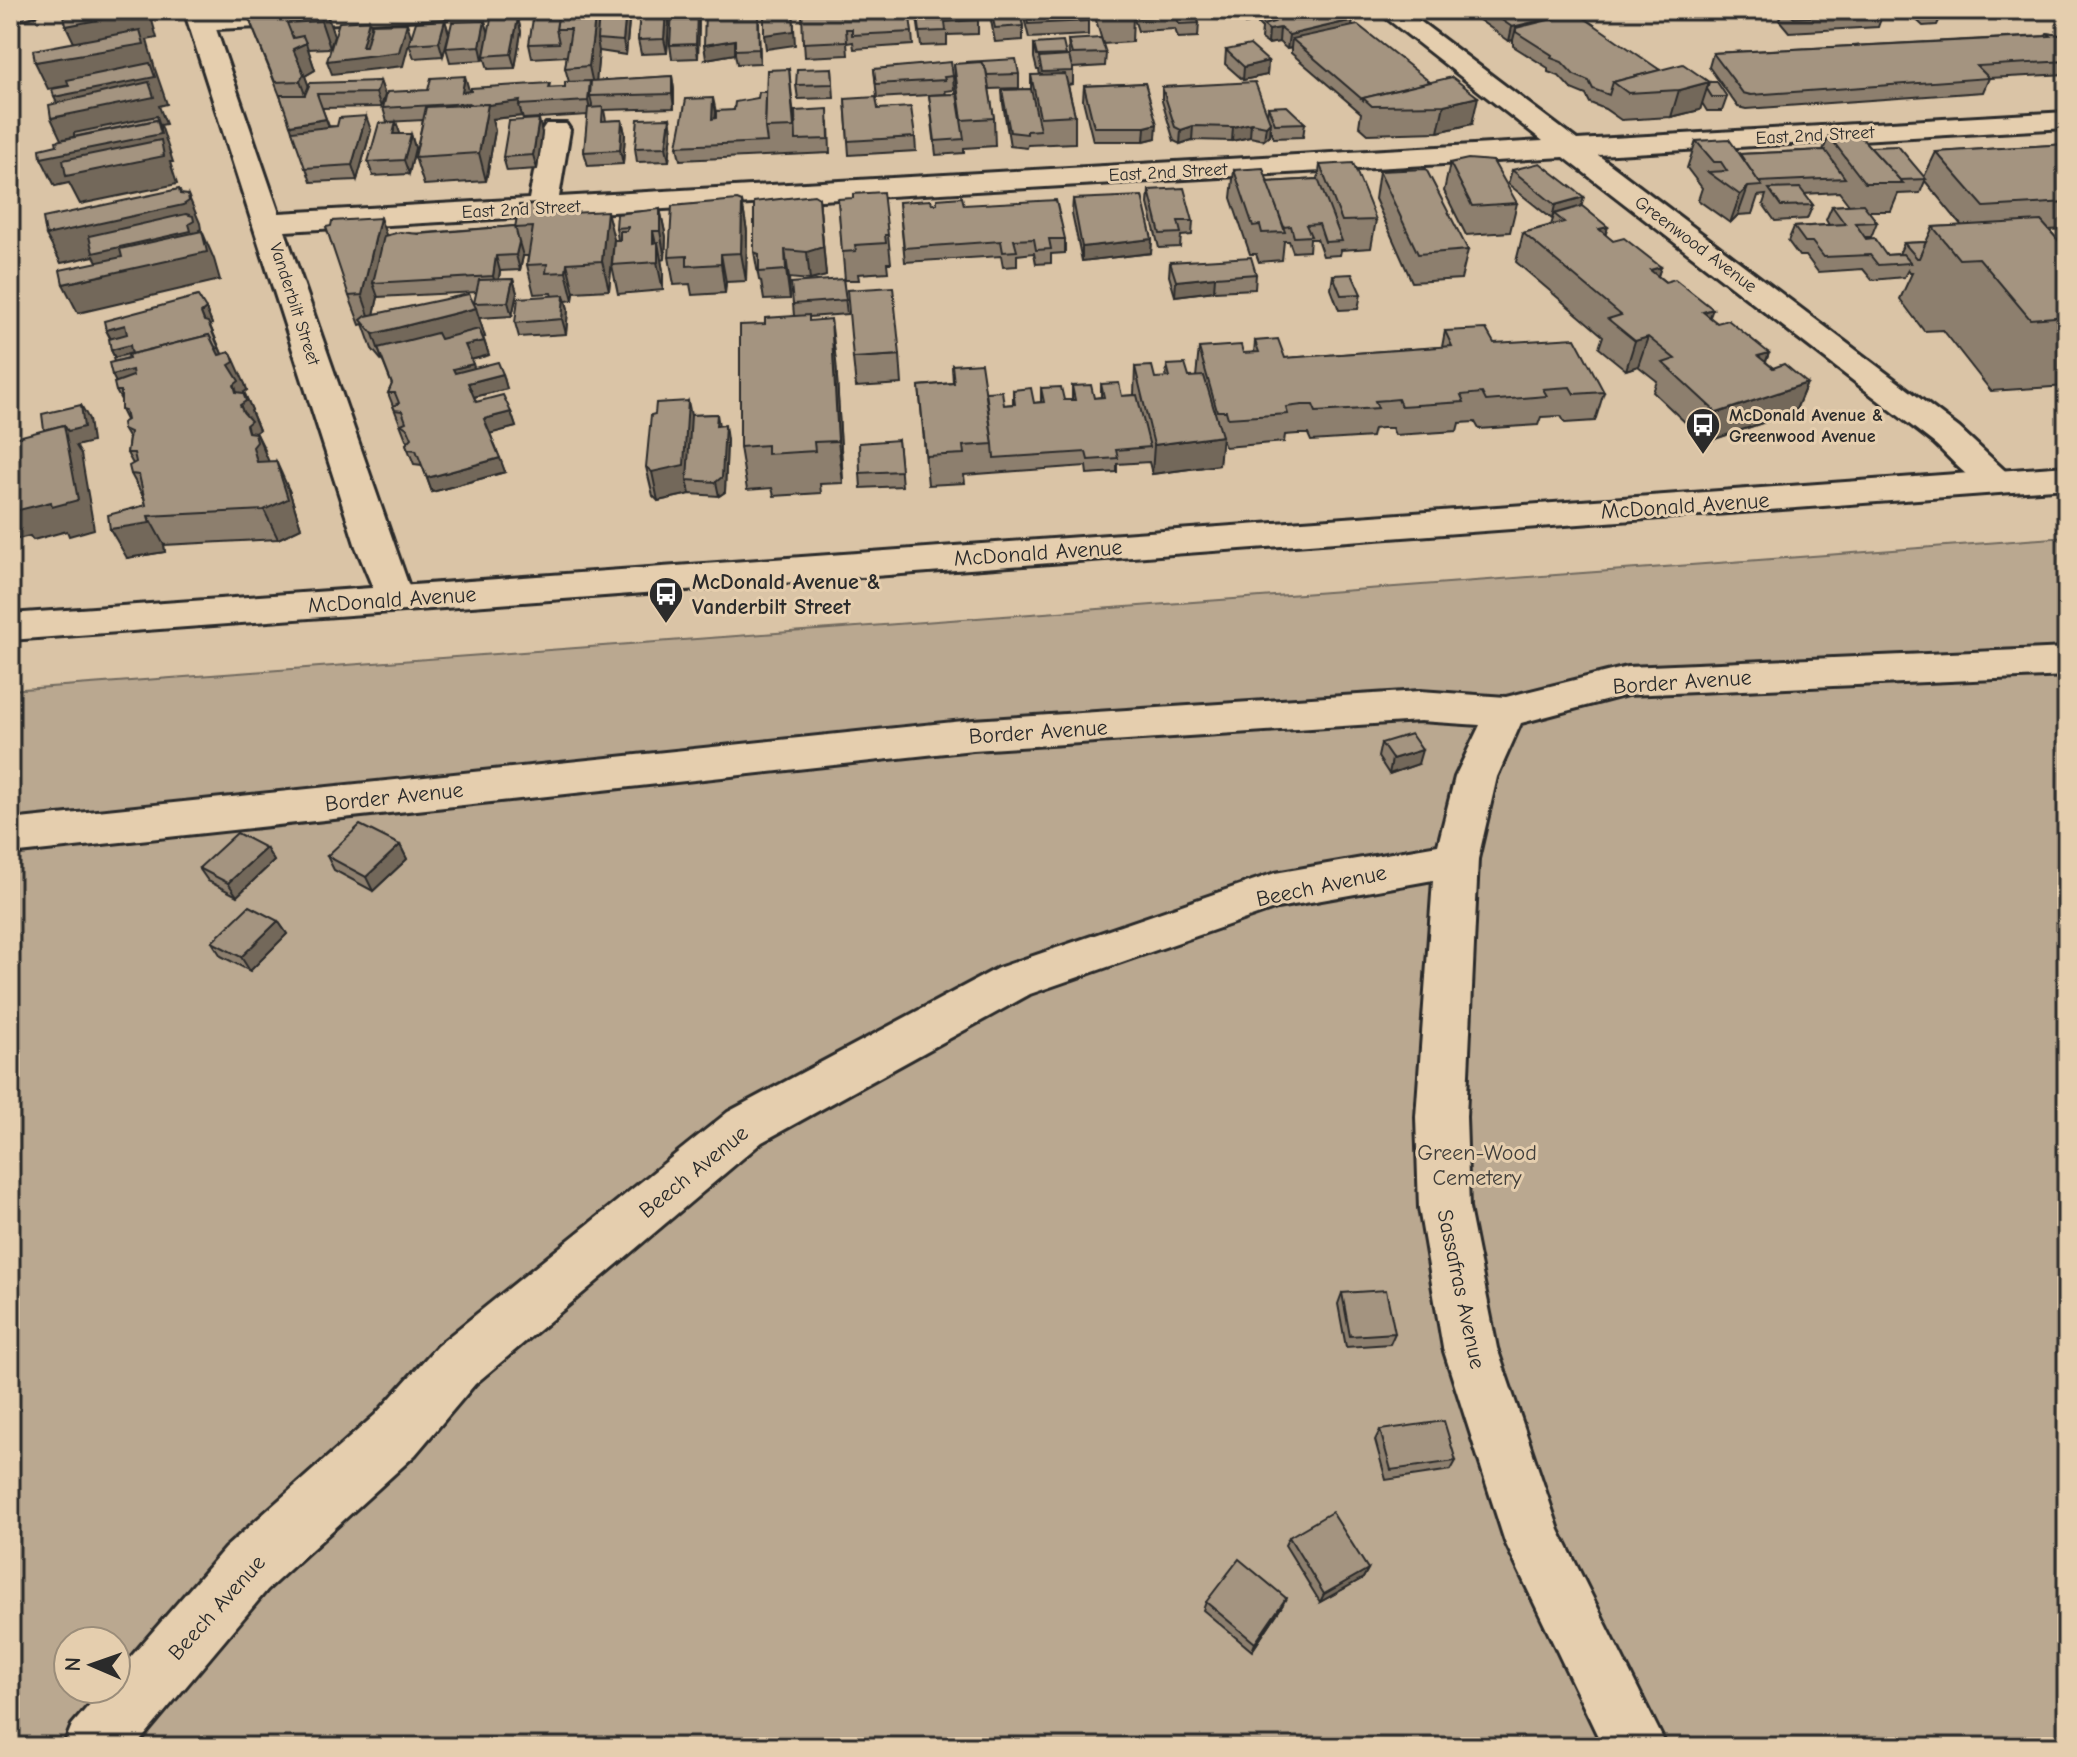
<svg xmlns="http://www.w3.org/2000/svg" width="2077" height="1757" viewBox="0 0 2077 1757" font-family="'Comic Neue',sans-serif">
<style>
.green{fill:#baa890;stroke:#726a5e;stroke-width:2;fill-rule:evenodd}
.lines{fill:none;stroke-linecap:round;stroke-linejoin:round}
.minor-casing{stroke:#2b2b2b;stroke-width:6}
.major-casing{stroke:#2b2b2b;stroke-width:6}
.minor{fill:#e5ceae;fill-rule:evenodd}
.major{fill:#e5ceae;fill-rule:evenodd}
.wall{fill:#8d7f6e;stroke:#2b2b2b;stroke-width:2;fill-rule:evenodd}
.shaded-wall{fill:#73685a;stroke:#2b2b2b;stroke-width:2}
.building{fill:#a49480;stroke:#2b2b2b;stroke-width:2}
.labels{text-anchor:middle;stroke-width:6;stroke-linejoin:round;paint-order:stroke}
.far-street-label{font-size:18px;fill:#2b2b2b;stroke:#e5ceae}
.far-poi-label{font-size:18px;font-weight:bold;fill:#2b2b2b;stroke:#e5ceae;text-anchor:start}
.street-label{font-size:22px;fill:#2b2b2b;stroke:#e5ceae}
.poi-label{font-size:22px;font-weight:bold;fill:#2b2b2b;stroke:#e5ceae;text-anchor:start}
.park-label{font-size:22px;fill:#403e3a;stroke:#e5ceae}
</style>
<rect width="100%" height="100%" fill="#dac4a6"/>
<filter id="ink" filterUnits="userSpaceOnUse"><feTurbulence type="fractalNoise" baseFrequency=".0125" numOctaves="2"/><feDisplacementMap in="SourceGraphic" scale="16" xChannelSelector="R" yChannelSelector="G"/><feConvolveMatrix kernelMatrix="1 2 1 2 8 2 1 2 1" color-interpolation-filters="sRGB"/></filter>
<g filter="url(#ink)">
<path class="green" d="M2067 537V1747H10V690ZM68 1641H116V1689H68Z"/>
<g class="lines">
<g class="minor-casing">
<g id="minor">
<polygon points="10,10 39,10 35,15 10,21"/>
<path d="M184 10H210L211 14 460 10 447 18 216 29 279 213 529 199 542 130 546 124H566L570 130 559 197 1543 141 1376 10H1405L1577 140 2067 112V128L1598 155 1959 428 2017 482 2012 490C1981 498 1956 463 1935 444L1564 157 285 231 413 598 407 607 394 611 381 607 356 547Z"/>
<polygon points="2067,648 2067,676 1627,695 1521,723 1497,777 1478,859 1466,1117 1469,1208 1497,1348 1559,1530 1667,1747 1603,1747 1505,1542 1443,1348 1419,1208 1416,1117 1433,880 1277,908 1030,994 762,1142 475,1384 415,1455 267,1590 135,1747 63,1747 72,1725 103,1689 116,1689 116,1674 225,1548 375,1415 437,1346 728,1112 998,968 1275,873 1438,845 1455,777 1480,725 1420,721 973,750 10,854 10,820 973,720 1420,691 1506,697 1627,667"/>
</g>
</g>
<g class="major-casing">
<polygon id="major" points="2067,466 2067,488 10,640 10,614"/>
</g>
<use href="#minor" class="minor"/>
<use href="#major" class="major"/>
</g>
<g class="wall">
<polygon points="277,10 326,10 334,36 330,48 308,49 315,70 305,76 309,87 380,81 385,95 381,107 322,108 329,126 371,130 357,180 311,182 282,101 248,16"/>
<polygon points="604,10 627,10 629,21 626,55 599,51 596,81 672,76 674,90 674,108 604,110 606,121 622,120 625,134 623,164 588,166 584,152 588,115 523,119 522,116 492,119 495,131 486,181 424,185 415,157 423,120 387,122 383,108 469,90 469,91 565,87 569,82 565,68 567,56 532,58 529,44 558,17 603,13"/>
<polygon points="640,10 667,10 669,21 667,53 641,54 638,40"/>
<polygon points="672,10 698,10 699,19 698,58 672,59 670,45"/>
<polygon points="758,10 760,63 737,64 735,54 706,59"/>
<polygon points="802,10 912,32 913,45 854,49 853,42 847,43 848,55 805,57"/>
<polygon points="916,10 975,10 978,20 978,34 947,35 947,45 921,46"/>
<polygon points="989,10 1019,10 1023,26 1023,40 995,42"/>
<polygon points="1022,10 1085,10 1088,21 1088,35 1029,38"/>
<polygon points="1093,10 1131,10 1133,16 1132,42 1103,44"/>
<polygon points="1131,10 1194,10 1199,23 1198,37 1178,38 1175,29 1138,31"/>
<polygon points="1228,10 1340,10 1352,26 1472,124 1438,132 1368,134 1359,126 1361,113 1291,53 1291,48 1287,49 1279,42 1268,44 1261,39 1262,28 1258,24 1258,21 1245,24"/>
<polygon points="1463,10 1567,10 1571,13 1570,15 1660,70 1727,97 1722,111 1707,111 1702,103 1700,110 1671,117 1621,120 1605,109 1590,103 1586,95 1571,89 1559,76 1548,72 1548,68 1513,46 1513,40 1509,41 1475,17 1475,15 1464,15"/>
<polygon points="1782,10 1880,10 1883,13 1878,27 1789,32 1779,20"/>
<polygon points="1911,10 1941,10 1943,12 1937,25 1923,26 1909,13"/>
<polygon points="518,18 521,32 515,68 488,69 484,56 483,60 450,62 446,48 485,21 488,33"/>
<polygon points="445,20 449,34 443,56 414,58 409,44"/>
<polygon points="2047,33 2059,35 2067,35 2067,74 1989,78 1983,92 1746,109 1738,107 1709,67 1713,53 2045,36"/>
<polygon points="1068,40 1106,53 1105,66 1073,68 1073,84 1068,85 1075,115 1075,143 1028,145 1027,148 1010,146 1003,104 1002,90 1031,89 1031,75 1040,75 1039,70 1037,70 1034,58 1034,44 1066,55 1066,57 1069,56"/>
<polygon points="1226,50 1268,61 1267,75 1243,80 1225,64"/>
<polygon points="954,64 1019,74 1019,88 989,89 994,118 995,146 964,148 964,153 936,155 929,95 956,94"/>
<polygon points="832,68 834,98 798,99 796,85"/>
<polygon points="789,69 796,136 829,123 830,153 680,160 677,146 716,112 715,119 758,98"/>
<polygon points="874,69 953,76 954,90 945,91 946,94 877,98"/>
<polygon points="1145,83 1156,138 1144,141 1093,141 1083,100 1084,86"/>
<polygon points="1162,87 1267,114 1268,107 1305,123 1303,137 1273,138 1270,128 1269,136 1264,140 1250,137 1232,141 1192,140 1180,144 1174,141 1162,101"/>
<polygon points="845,99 878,109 915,137 916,151 849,155"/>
<polygon points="670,118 672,132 669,161 637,162 635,148"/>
<polygon points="396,122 400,134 411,134 415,148 409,174 373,176 368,162"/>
<polygon points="542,133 537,169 507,171 503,157"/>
<path d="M1829 136 1870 147 1924 177 1936 152 2067 144V229L2049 230 2067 250V386L1991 391 1943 330 1924 331 1900 299 1912 273H1910L1908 270 1904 277 1872 280 1863 269 1818 272 1806 256H1799L1788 241 1794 227 1829 225 1826 220 1832 206 1849 205 1839 192 1804 194 1813 205 1807 219 1775 221 1763 204 1766 195 1758 196 1752 214 1738 215 1730 223 1698 200 1702 188 1687 168 1696 141 1740 154 1823 150ZM1925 181 1962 226 1933 227 1926 242 1904 243 1899 254 1886 255 1865 237H1871L1877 222 1868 211H1891L1898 194 1920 193Z"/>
<polygon points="1450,163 1517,203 1510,232 1466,235 1444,191"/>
<polygon points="1320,165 1376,220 1371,248 1341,250 1340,255 1323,256 1317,239 1310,239 1309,251 1293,252 1289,241 1284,241 1282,260 1259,262 1256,254 1250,254 1231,198 1234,170 1267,182 1318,179"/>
<polygon points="1512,170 1581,206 1605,235 1613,241 1661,267 1658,276 1717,323 1769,353 1766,362 1773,368 1807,383 1795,412 1706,442 1653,392 1657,381 1638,366 1626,370 1599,348 1603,336 1516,262 1523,233 1551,225 1553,219 1552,219 1508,184"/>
<polygon points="1379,171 1468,250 1461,279 1412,282 1375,199"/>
<polygon points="1149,190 1193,221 1192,235 1181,236 1180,247 1159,248 1148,204"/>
<polygon points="819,198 826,276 810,280 789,278 790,299 764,300 761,281 759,280 754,252"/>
<polygon points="838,199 888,235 891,263 887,263 888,272 858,274 859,280 845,280"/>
<polygon points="1073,199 1152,239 1151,253 1082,261 1072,213"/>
<polygon points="742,202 747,231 746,281 726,282 725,293 692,295 690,284 674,285 669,257"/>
<polygon points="899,202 964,205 1065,239 1065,253 1051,254 1051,263 1036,264 1034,253 1017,255 1017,266 1003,267 1001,256 905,262"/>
<polygon points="660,209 666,237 665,259 661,260 663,271 663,290 618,294 612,265 618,240 616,228"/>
<path d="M539 215 614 239 609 290 574 292 573 300 566 301 568 309 566 334 519 337 515 323 552 296 551 293 534 294 527 265 528 256H523L520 270 500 271 499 280 513 279 517 293 512 316 479 318 485 337H483L489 355 471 360 474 368 503 374 507 389 474 397 476 402 511 412 516 427 490 433 505 472 432 492 422 465 414 464 406 444 409 441 406 439 388 393 392 385 383 362 372 349 363 324 360 325 349 296 380 218 386 236 515 226ZM477 292 474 303 374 314 378 297Z"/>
<polygon points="1170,262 1256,274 1255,289 1214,291 1175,296 1169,276"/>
<polygon points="1333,275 1361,294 1358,309 1339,310 1331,289"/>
<polygon points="843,279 847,314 809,317 809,321 836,361 843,483 820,484 821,493 774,496 772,488 747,490 740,447 765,324 794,316 793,304"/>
<polygon points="206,309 212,324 210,326 222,354 245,384 247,390 244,392 252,410 251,411 259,430 256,432 265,450 263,451 268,462 289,490 301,528 278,539 164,545 165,552 127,558 146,505 144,498 131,474 133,464 127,453 129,439 123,429 126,420 121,410 121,400 116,391 114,362 115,358 111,350 110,338 106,330"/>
<polygon points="1445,331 1494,343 1604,392 1595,421 1565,423 1561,416 1541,417 1538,425 1479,429 1475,422 1459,423 1457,431 1395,435 1392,428 1382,428 1374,429 1372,437 1311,441 1308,434 1298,434 1285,435 1284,442 1225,447 1222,440 1221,440 1219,465 1152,474 1149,462 1117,464 1117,472 1087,474 1086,466 964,475 965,483 928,485 919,386 953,383 952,365 986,392 1004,405 1013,404 1013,390 1034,403 1041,402 1041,388 1064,400 1072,400 1072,386 1094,398 1101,397 1101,384 1122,396 1134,395 1135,367 1155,378 1166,378 1167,365 1189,377 1196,377 1199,348 1243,353 1254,353 1255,341 1285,358 1442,347"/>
<polygon points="900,355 902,384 856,387 853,358"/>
<polygon points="717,414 719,426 727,440 725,492 719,496 690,494 658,501 653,496 646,467 691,415"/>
<polygon points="898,440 902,486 861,488 860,473"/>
<polygon points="1381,743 1418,764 1389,774 1378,757"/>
<polygon points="400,845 407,859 373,891 334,870 327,856"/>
<polygon points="266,848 274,861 237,896 208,881 199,868"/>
<polygon points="278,921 287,934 250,971 221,956 212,942"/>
<polygon points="1342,1293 1395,1333 1390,1344 1346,1347 1338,1304"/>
<polygon points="1380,1430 1456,1461 1451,1470 1386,1480 1375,1440"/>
<polygon points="1289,1537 1368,1569 1363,1578 1320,1602 1285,1545"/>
<polygon points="1206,1602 1282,1606 1252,1651 1203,1610"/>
</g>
<g class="shaded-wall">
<polygon points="129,10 149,10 157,38 147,40 155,69 167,104 159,106 166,124 161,125 173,162 170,162 177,184 80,204 69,183 55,186 41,158 64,146 51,118 63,116 54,97 153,71 48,89 35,62 79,53 66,26"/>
<polygon points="325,10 334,36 330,48 321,21"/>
<polygon points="596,10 599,10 602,27 597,39 599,51 595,94 589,66"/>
<polygon points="626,10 629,21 626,55 623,41"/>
<polygon points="666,10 669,21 667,53 664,39"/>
<polygon points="697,10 699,19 698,58 696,44"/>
<polygon points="758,10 759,19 760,63 759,49"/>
<polygon points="793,10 795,45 766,49 764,35"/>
<polygon points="1246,10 1306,10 1259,11 1258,21 1245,24"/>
<polygon points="1472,10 1476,10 1475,15 1471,16"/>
<polygon points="1571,13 1568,26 1516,28 1513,40 1509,41 1512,27"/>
<polygon points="518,18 521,32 515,68 511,54"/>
<polygon points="369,20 374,34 407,23 411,36 403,66 332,74 327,61 362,46"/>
<polygon points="445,20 449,34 443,56 439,42"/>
<polygon points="1353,20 1351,34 1292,39 1291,48 1287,49 1289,35"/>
<polygon points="485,21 489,34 483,60 480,46"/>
<polygon points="1280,28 1279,42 1268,44 1269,30"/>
<polygon points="735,40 735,54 706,59 704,45"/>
<polygon points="306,43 315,70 305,76 314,101 310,108 300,81 293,49"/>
<polygon points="1268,61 1267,75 1243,80 1244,67"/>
<polygon points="465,76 469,90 466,105 462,92"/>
<polygon points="672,76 674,90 674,108 672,94"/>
<polygon points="380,81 385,95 381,107 376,93"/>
<polygon points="590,81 593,95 590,96 592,104 591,115 588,101"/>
<polygon points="1709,82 1700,110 1671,117 1679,90"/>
<polygon points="1478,97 1472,124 1438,132 1444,105"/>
<polygon points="713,98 716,112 714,133 712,119"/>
<polygon points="520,101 519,105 522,116 492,119 495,131 486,181 479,153 488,104"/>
<polygon points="366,116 371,130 357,180 352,165"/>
<polygon points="670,118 672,132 669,161 666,147"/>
<polygon points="326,119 331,133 295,139 290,125"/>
<polygon points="539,119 542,133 537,169 533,155"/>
<polygon points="622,120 625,134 623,164 620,150"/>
<polygon points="396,122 401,136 393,134"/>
<polygon points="1270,122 1269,136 1264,140 1266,126"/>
<polygon points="1251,123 1250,137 1232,141 1233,127"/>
<polygon points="1157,124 1156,138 1144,141 1145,127"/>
<polygon points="1193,126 1192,140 1180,144 1181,130"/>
<polygon points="411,134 415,148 409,174 404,160"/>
<polygon points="1748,187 1738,215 1730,223 1740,195"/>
<polygon points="179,189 185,203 188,195 200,223 201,229 199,230 205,243 202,231 214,259 220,280 78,313 63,284 104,275 94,256 61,263 46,235 180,194"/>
<polygon points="1584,197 1580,211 1554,214 1552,219 1555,205"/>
<polygon points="819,198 826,276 810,280 807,252"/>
<polygon points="742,202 747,231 746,281 741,253"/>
<polygon points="660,209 666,237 665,259 660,231"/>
<polygon points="607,211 614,239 609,290 602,261"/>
<polygon points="380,218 390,246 373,283 378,297 372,324 362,295"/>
<polygon points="1608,227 1599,255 1599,229"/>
<polygon points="653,231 658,253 658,242 663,271 663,290 653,243"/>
<polygon points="1152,239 1151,253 1082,261 1082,247"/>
<polygon points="519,242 523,256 520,270 516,255"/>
<polygon points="785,250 789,278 790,299 786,270"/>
<polygon points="721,254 726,282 725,293 721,264"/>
<polygon points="496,256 500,271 497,290 493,276"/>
<polygon points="567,263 574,292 573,300 566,272"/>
<polygon points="1661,267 1651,296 1650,270"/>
<polygon points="1215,277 1214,291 1175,296 1176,281"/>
<polygon points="513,279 517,293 512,316 508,302"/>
<polygon points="564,295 568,309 566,334 562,319"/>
<polygon points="476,308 485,337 383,362 373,334"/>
<polygon points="206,309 212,324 210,326 226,363 127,404 112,375 210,335 201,313"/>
<polygon points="1713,309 1702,337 1703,312"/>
<polygon points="831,319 836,361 843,483 838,441"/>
<polygon points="125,325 132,340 114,344 106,330"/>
<polygon points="1648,337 1638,366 1626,370 1635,341"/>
<polygon points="484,341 489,355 470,360 465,345"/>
<polygon points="130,345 137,360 118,364 111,350"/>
<polygon points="1769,353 1758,381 1758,356"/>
<polygon points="232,355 245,384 247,390 244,392 252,410 251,411 259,430 256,432 269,462 257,462 229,365"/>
<polygon points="473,364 477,378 458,383 453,369"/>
<polygon points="503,374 507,389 473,397 468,383"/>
<polygon points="1807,383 1795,412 1706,442 1717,413"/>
<polygon points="688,401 694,430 687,480 690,494 658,501 652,472"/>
<polygon points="81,405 89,419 92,442 76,446 81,454 94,529 69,536 67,531 33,540 30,536 10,541 10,507 64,425"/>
<polygon points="511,412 516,427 489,434 484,419"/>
<polygon points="725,425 727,440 725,492 719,496 716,482"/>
<polygon points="1222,436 1219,465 1152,474 1154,445"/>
<polygon points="500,458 505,472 432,492 427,478"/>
<polygon points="276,461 289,490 301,528 278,539 264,510"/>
<polygon points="148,516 164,545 165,552 127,558 110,529"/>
<polygon points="1422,750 1418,764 1389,774 1392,759"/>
<polygon points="400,845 407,859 373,891 366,877"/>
<polygon points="266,848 274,861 237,896 228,883"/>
<polygon points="278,921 287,934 250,971 241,957"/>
<polygon points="1368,1569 1363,1578 1320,1602 1324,1594"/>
<polygon points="1286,1598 1282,1606 1252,1651 1255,1643"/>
</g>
<g class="building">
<polygon points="63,10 146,10 146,11 66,26"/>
<polygon points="277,10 325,10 321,21 287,23 293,38 303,36 306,43 293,49 304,74 300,81 275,82 248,16"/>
<polygon points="559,10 596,10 589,66 565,68 571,29 556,29"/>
<polygon points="604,10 626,10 623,41 597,39 599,13 603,13"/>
<polygon points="640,10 666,10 664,39 638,40"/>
<polygon points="672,10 697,10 696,44 670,45"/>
<polygon points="705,10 758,10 759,49 735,50 735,40 704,45"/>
<polygon points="764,10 793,10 794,31 764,35"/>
<polygon points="802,10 909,10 912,32 852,35 852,29 846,29 847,41 803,43"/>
<polygon points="917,10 975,10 978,20 945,22 946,31 920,32"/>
<polygon points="991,10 1019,10 1023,26 995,28"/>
<polygon points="1025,10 1085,10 1088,21 1028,24"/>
<polygon points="1102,10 1131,10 1133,16 1104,17"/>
<polygon points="1136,10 1194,10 1199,23 1179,24 1176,16 1138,18"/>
<polygon points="1263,10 1340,10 1343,13 1350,14 1353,20 1289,35 1280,28 1269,30 1263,25 1274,22 1259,11"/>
<polygon points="1487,10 1567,10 1571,13 1512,27"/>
<polygon points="1786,10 1880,10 1883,13 1794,18"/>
<polygon points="1926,10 1941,10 1943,12 1928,13"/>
<polygon points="1577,13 1660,70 1613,82 1609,95 1593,89 1589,81 1574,75 1562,62 1551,58 1552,55 1516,32 1516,28"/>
<polygon points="558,17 556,29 559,43 529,44 533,19"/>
<polygon points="518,18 511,54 484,56 491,19"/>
<polygon points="369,20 362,46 366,46 372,24 407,23 399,52 327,61 339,22"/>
<polygon points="445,20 439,42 409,44 416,22"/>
<polygon points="485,21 480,46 446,48 452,22"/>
<polygon points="1358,25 1430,82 1363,98 1363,100 1292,39"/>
<polygon points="140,30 144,44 35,62 33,50"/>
<polygon points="2047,33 2059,35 2067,35 2067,61 1977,66 1989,78 1751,95 1743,93 1713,53 2051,36"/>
<polygon points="1101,38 1106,53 1072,54 1068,40"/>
<polygon points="1063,42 1066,55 1037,56 1034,44"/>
<polygon points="1250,45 1268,61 1244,67 1226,50"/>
<polygon points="1069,56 1073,71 1042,72 1039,58"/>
<polygon points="1016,59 1019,74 987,75 986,70 981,62 966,63 966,62"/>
<polygon points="951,62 953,76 944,77 945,80 876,84 874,69"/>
<polygon points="981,62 986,70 994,118 962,120 954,64"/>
<polygon points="150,63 155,77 54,97 52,89 69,86 67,80"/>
<polygon points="1683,64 1709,82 1679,90 1628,93 1613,82"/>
<polygon points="832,68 833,84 796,85 797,69"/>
<polygon points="789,69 794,127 765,128 767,70"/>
<polygon points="1065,74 1075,115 1040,117 1031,75"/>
<polygon points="465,76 462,92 471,91 471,88 550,83 549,88 565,87 565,82 590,81 588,101 519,105 520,101 488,105 488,104 468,105 469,103 383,108 387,92 428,90 431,78"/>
<polygon points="672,76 672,94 590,96 591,81"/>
<polygon points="1452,77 1478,97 1444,105 1372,106 1363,98"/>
<polygon points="380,81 376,93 317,94 326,119 290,125 280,95 305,95 310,83"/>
<polygon points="149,82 154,97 51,118 49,105"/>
<polygon points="1255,82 1270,122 1266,126 1251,123 1233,127 1193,126 1181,130 1175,127 1162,87"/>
<polygon points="1709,82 1717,82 1727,97 1712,97 1707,89"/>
<polygon points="1145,83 1157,124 1145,127 1094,127 1084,86"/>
<polygon points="1031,89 1040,130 1027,131 1027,134 1010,132 1002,90"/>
<polygon points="759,92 766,92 765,128 767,142 677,146 686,99 713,98 712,119 716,118 716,111 734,110 735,102 758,98"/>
<polygon points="957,94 964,139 935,141 929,95"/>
<polygon points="876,97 878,109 911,107 915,137 848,141 845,99"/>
<polygon points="488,104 479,153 415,157 426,107"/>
<polygon points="1287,106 1305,123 1275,124 1268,107"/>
<polygon points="603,107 602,121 622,120 620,150 584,152 588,108"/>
<polygon points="828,109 829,139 796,140 795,111"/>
<polygon points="157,116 161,129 157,120 63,139 74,137 74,133"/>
<polygon points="366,116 352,165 305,168 292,131 337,126 339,118"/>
<polygon points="670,118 666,147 635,148 638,119"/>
<polygon points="539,119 533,155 503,157 509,121"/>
<polygon points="157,120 161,134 41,158 40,149 57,145 56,141"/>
<polygon points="396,122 393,134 411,134 404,160 368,162 379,123"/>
<polygon points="1858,134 1903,183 1865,183 1829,136"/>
<polygon points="1729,139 1762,186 1748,187 1740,195 1708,172 1727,171 1721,162 1714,162 1696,141"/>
<polygon points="161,140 164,156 66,176 63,160"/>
<polygon points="2067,144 2067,202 1984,207 1936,152"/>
<polygon points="1898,146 1926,179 1900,180 1870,147"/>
<polygon points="1825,150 1845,178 1759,182 1740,154"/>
<polygon points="1468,159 1493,161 1517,203 1472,206 1450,163"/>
<polygon points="1353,163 1376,220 1342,221 1320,165"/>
<polygon points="1540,163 1584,197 1555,205 1512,170"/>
<polygon points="1263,168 1285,232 1262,233 1260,225 1253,226 1234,170"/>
<polygon points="1426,169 1468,250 1418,254 1379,171"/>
<polygon points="1318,179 1342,241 1325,242 1319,224 1306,225 1311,236 1294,237 1291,226 1284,227 1267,182"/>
<polygon points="1184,188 1193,221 1178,221 1181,233 1160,234 1149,190"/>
<polygon points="1800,188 1813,205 1781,206 1769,189"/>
<polygon points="179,189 180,194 188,195 189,201 183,205 46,235 43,218"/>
<polygon points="883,192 888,235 885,235 886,243 855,245 856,251 842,252 838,199 853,198 853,194"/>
<polygon points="814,195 819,198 823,247 807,252 785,250 786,270 759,272 759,254 754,252 754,202"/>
<polygon points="1142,196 1152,239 1082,247 1073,199"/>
<polygon points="962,197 964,205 1056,200 1065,239 1049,239 1051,249 1036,250 1034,239 1014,240 1017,251 1003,252 1001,241 904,248 899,202 931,200 932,204 937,204 937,199"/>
<polygon points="737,200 742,202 741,253 721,254 721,264 687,266 687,256 669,257 672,206"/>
<polygon points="536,204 534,215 607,211 602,261 567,263 566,272 546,273 547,264 527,265 533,227 515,228 519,205"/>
<polygon points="1863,204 1877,222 1855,223 1866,239 1874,238 1886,255 1903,254 1911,263 1878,265 1870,255 1824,257 1812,242 1805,242 1794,227 1845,224 1832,206"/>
<polygon points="1582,206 1608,227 1599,229 1613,241 1624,238 1661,267 1650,270 1665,282 1675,279 1713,309 1703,312 1717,323 1728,320 1769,353 1758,356 1773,368 1784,364 1807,383 1717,413 1663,363 1675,359 1648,337 1635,341 1608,319 1621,315 1523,233 1564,222 1554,214"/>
<polygon points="660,209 660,231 653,231 653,243 658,242 658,262 612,265 614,240 620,240 620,231 627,231 628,227 616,228 617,214"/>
<polygon points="186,214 193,216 194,221 189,224 191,231 93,253 89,236"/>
<polygon points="380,218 362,295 349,296 326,227 331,226 332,221"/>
<polygon points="2041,221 2067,250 2067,316 2030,319 1979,258 1959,259 1933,227"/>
<polygon points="515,226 519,242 516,255 496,256 493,276 373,283 384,236 400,232 419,234"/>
<polygon points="202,231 207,252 63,284 60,270 122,257 120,249"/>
<polygon points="1926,242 1919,258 1917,258 1904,243"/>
<polygon points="1251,257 1256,274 1215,277 1176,281 1170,262"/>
<polygon points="1352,274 1361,294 1341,295 1333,275"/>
<polygon points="513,279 508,302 474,303 479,280"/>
<polygon points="843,279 846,300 793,304 791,283"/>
<polygon points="893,287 900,355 853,358 847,290"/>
<polygon points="469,294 476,308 373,334 361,320 366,316"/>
<polygon points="564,295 562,319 515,323 518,298"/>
<polygon points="198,296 206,309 201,313 204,321 208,322 219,348 216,349 209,335 128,355 129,358 114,362 113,358 132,353 131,350 130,345 111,350 109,339 127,334 125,325 106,330 104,321"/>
<polygon points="809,315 809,321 831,319 838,441 814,442 815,451 767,454 767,445 740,447 740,325 765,324 765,318"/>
<polygon points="479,329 484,341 465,345 473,364 453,369 455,373 498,362 503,374 468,383 476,402 503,395 511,412 484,419 500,458 427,478 416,450 408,449 406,444 412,438 408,429 401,424 406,422 402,411 395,410 393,406 399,403 395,393 388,393 392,384 378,348 437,333 440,339"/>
<polygon points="1486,329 1494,343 1575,338 1604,392 1574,394 1570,387 1543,389 1547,396 1486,401 1482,393 1461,395 1464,402 1401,406 1398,399 1388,400 1375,401 1378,408 1316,412 1313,405 1302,405 1286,407 1288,414 1228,418 1226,411 1217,411 1199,348 1241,345 1243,353 1259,352 1255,341 1278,339 1285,358 1452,346 1445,331"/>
<polygon points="209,335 219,355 230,352 232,355 234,362 229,365 239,381 234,385 236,392 243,393 246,401 240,405 243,412 251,421 246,425 248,432 255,433 257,442 253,447 257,462 276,461 288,499 264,510 148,516 150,523 110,529 108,515 146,505 139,475 131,474 129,466 136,462 134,453 127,453 130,432 123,429 122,423 127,420 125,411 121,410 121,391 116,391 114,383 133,376 132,370 112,375 109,363 129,358 128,355"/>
<polygon points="981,363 993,444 963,446 964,454 926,456 919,386 954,383 952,365"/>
<polygon points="1185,364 1189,377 1204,376 1222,436 1154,445 1135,367 1152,366 1155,378 1170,377 1167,365"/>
<polygon points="1119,383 1122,396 1137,395 1150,447 1116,450 1118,458 1088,460 1086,452 994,458 993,444 986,392 1002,391 1004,405 1015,404 1013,390 1031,388 1034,403 1044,402 1041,388 1061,387 1064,400 1075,400 1072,386 1091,385 1094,398 1104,397 1101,384"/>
<polygon points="688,401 684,465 652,472 646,467 651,415 655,414 656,403"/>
<polygon points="81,405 84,427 68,431 64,425 44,430 42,414"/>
<polygon points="717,414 716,426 725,425 722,477 716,482 687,480 691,415"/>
<polygon points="64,425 78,500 52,507 51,502 15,511 15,506 10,507 10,439"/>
<polygon points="898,440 901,471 860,473 859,443"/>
<polygon points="1411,734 1422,750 1392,759 1381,743"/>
<polygon points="360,825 400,845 366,877 327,856"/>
<polygon points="237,833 266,848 228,883 199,868"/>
<polygon points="249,906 278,921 241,957 212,942"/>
<polygon points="1386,1290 1395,1333 1350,1336 1342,1293"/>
<polygon points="1444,1421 1456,1461 1391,1470 1380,1430"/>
<polygon points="1332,1512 1368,1569 1324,1594 1289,1537"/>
<polygon points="1239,1559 1286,1598 1255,1643 1206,1602"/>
</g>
</g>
<defs>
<g id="bus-pin" transform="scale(1.8)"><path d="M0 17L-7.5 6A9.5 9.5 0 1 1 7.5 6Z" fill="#2b2b2b" stroke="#e5ceae"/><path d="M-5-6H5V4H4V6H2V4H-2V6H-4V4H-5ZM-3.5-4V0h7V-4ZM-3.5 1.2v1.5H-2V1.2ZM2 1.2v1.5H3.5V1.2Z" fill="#fff"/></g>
</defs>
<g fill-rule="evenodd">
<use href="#bus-pin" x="1703" y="425"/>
<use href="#bus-pin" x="666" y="594"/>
</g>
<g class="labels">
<g class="far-street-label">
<text transform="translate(1815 135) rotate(-3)" y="6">East 2nd Street</text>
<text transform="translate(1168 172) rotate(-3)" y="6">East 2nd Street</text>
<text transform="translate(521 209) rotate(-3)" y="6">East 2nd Street</text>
<text transform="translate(1696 244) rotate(37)" y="6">Greenwood Avenue</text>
<text transform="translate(295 304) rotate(72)" y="6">Vanderbilt Street</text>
</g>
<g class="far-poi-label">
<text x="1729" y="421">McDonald Avenue &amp;<tspan x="1729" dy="21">Greenwood Avenue</tspan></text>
</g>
<g class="street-label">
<text transform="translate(1685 505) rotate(-4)" y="8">McDonald Avenue</text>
<text transform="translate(1038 552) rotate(-4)" y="8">McDonald Avenue</text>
<text transform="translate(392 599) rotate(-4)" y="8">McDonald Avenue</text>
<text transform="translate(1682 681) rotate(-4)" y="8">Border Avenue</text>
<text transform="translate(1038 731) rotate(-4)" y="8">Border Avenue</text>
<text transform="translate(394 796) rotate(-6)" y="8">Border Avenue</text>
<text transform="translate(1321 885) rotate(-12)" y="8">Beech Avenue</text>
<text transform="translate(693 1171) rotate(-39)" y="8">Beech Avenue</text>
<text transform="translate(1462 1289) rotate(78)" y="8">Sassafras Avenue</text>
<text transform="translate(216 1607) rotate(-48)" y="8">Beech Avenue</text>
</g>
<g class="poi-label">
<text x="692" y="589">McDonald Avenue &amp;<tspan x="692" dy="25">Vanderbilt Street</tspan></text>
</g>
<g class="park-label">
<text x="1477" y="1160">Green-Wood<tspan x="1477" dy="25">Cemetery</tspan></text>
</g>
</g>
<rect width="2077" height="1757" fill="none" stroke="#e5ceae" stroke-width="40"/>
<rect x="20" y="20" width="2037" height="1717" fill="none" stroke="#2b2b2b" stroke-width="3" filter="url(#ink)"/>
<g transform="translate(92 1665) rotate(272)"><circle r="38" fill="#e5ceae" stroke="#9b8d7a" stroke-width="2"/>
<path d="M0-6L14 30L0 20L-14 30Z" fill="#2b2b2b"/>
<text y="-12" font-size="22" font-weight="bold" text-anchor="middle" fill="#2b2b2b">N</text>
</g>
</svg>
